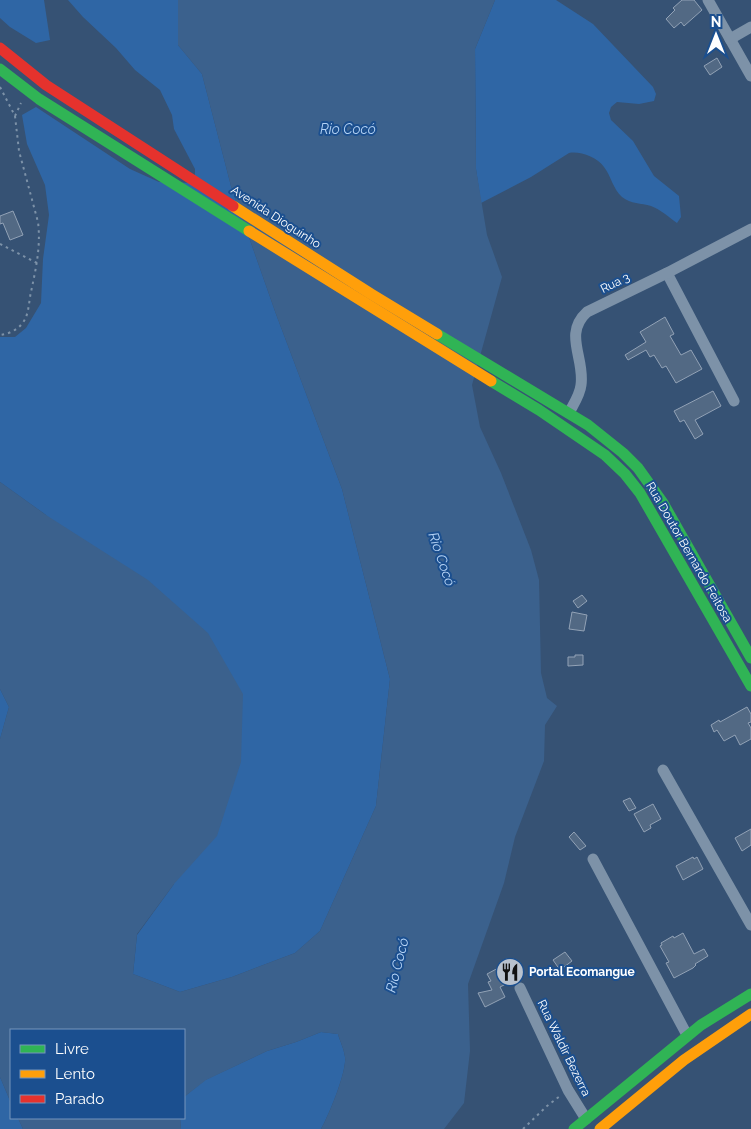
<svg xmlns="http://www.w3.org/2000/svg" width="751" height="1129" viewBox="0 0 751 1129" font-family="Raleway,sans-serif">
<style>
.green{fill:#2f66a5}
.water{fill:#3b618d}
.building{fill:#526984;stroke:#92a2b6}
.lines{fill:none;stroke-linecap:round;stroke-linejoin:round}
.path{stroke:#7d92a8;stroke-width:2;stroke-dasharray:2.5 4;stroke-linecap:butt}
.street{stroke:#7d92a8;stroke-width:11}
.fast{stroke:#30b455;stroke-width:11}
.slow{stroke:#ff9f0a;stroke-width:11}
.jam{stroke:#e5322d;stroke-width:11}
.labels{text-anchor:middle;stroke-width:4;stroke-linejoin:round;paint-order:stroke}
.street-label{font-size:12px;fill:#fff;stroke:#1b4f8f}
.poi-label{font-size:12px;font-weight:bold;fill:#fff;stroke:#1b4f8f;text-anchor:start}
.water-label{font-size:14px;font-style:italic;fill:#b5d3f5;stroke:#1b4f8f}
</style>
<rect width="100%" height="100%" fill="#365274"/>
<g class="green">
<polygon points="0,0 44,0 50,40 36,43 10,27 0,18"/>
<polygon points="68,0 178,0 178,45 202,74 231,186 276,314 342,489 390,679 376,806 320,931 295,953 232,977 180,992 133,974 137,935 174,884 46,515 0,482 0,337 15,337 26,328 41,303 43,259 49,215 45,185 27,144 22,115 36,107 130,169 159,182 195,183 195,169 174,129 172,115 160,90 135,70 116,48 83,17"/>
<path d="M495 0H556L593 24 653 87 656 94 654 101 639 104 617 102 611 107 609 113 611 120 633 141 654 176 679 196 681 217 677 223C670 218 660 209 651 206 641 203 631 204 622 197 613 189 611 176 604 167 597 157 580 151 569 153L531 177 481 203 476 169 475 49Z"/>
<polygon points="0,689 9,707 0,739"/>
<path d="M321 1032 338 1034C340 1041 344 1049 345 1057 347 1071 329 1115 321 1129H181L180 1118H184V1097L205 1080 267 1051 296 1042Z"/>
<polygon points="0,1077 11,1103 11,1118 18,1118 23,1129 0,1129"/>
</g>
<g class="water">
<path d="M178 0H495L475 49 476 169 487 235 502 277 472 385 480 427 501 473 531 550 539 580 541 673 547 698 557 706 545 725 544 761 515 837 504 883 468 984 470 1051 464 1103 444 1129H321C329 1115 347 1071 345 1057 344 1049 340 1041 338 1034L321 1032 296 1042 267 1051 206 1080 184 1097V1030H11V1103L0 1077V739L9 707 0 689V482L46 515 148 580 208 633 243 694 241 762 217 836 174 884 137 934 133 974 180 992 232 977 295 953 320 931 376 806 390 679 342 489 276 314 231 186 202 74 178 45Z"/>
<polygon points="18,1118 180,1118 181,1129 23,1129"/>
</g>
<g class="building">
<polygon points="682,0 694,0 702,10 684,26 681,22 674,28 666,19 675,10 673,8"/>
<polygon points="717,58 722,67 710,75 704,66"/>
<polygon points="13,211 23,235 10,240 3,223 0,224 0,216"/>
<polygon points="665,317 674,334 670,336 681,355 691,350 702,369 676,383 666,366 662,368 654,355 650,357 646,350 628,360 625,355 646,342 640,332"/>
<polygon points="713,391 721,406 695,420 703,434 695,439 684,420 680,422 674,411"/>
<polygon points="582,595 587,601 578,608 573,601"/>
<polygon points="572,612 587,615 584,631 569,629"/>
<polygon points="575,655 583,655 583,665 568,666 568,657 575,657"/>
<polygon points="747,707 751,714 751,722 748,723 751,728 751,739 740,745 735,735 724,741 717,730 714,732 711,725 719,720 720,722"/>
<polygon points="630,798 636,808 629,811 623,801"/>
<polygon points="653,804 661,819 650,825 651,828 644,832 634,814"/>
<polygon points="751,829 751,845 742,851 735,838"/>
<polygon points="574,832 586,846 580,850 569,837"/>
<polygon points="693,857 694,859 697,857 703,869 683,880 676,866"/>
<polygon points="683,933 694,954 704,949 708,956 695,964 696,965 693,968 674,978 666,963 669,962 660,946 662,945 661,943 673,936 674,938"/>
<polygon points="565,952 572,961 560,970 553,960"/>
<polygon points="502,966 509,978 504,981 506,984 500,987 505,997 485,1007 478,993 492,990 488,982 491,981 487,974"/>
</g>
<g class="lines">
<g class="path">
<path d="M0 87 15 116 19 151 38 222C41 246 36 268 31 292 29 300 29 312 25 319 21 328 10 334 0 335"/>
<polyline points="15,116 21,103"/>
<polyline points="0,244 37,263"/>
<polyline points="523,1129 547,1106 560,1096"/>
</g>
<g class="street">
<polyline points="708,0 751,76"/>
<polyline points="730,39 751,27"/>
<polyline points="667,273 734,401"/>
<path d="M569 413C573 405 580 395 581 385 585 358 563 334 587 312L667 273 751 229"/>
<polyline points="663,770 751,925"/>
<polyline points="593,859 687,1035"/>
<polyline points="520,988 568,1090 586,1119"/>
</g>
<g class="fast">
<polyline points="0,69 39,99 249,231"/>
<polyline points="437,334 588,425 623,453 638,468 663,503 751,658"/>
<polyline points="491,381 539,410 605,455 625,474 640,493 751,686"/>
<polyline points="574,1129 701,1025 751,994"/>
</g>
<g class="slow">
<polyline points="233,206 371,294 437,334"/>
<polyline points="249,231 491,381"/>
<polyline points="600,1129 684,1060 751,1014"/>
</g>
<polyline class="jam" points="0,48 46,85 233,206"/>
</g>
<defs>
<g id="restaurant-disc" transform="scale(1.4375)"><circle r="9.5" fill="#b9c2ce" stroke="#1b4f8f"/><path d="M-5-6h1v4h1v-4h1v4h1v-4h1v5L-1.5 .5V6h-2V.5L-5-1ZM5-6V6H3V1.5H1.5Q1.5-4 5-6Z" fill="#111"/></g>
</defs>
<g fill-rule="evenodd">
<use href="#restaurant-disc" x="510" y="972"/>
</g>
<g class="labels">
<g class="street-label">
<text transform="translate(276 217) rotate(33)" y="4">Avenida Dioguinho</text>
<text transform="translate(615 283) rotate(-26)" y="4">Rua 3</text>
<text transform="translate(689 552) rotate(60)" y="4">Rua Doutor Bernardo Feitosa</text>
<text transform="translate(564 1048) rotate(64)" y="4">Rua Waldir Bezerra</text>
</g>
<g class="poi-label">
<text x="529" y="976">Portal Ecomangue</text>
</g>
<g class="water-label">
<text x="348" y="134">Rio Cocó</text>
<text transform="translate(442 559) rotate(71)" y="5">Rio Cocó</text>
<text transform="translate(397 965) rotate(-76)" y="5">Rio Cocó</text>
</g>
</g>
<rect x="10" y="1029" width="175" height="90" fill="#1b4f8f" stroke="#7695bc"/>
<rect x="20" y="1045" width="25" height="8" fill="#30b455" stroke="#7695bc"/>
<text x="55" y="1054" font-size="15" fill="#ffffff">Livre</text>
<rect x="20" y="1070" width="25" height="8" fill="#ff9f0a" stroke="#7695bc"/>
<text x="55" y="1079" font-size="15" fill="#ffffff">Lento</text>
<rect x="20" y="1095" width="25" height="8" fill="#e5322d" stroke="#7695bc"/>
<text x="55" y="1104" font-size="15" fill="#ffffff">Parado</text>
<g transform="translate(716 35)" stroke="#1b4f8f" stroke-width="4" paint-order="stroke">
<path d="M0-4L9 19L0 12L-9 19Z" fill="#ffffff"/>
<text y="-8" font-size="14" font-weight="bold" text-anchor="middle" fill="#ffffff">N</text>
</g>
</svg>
